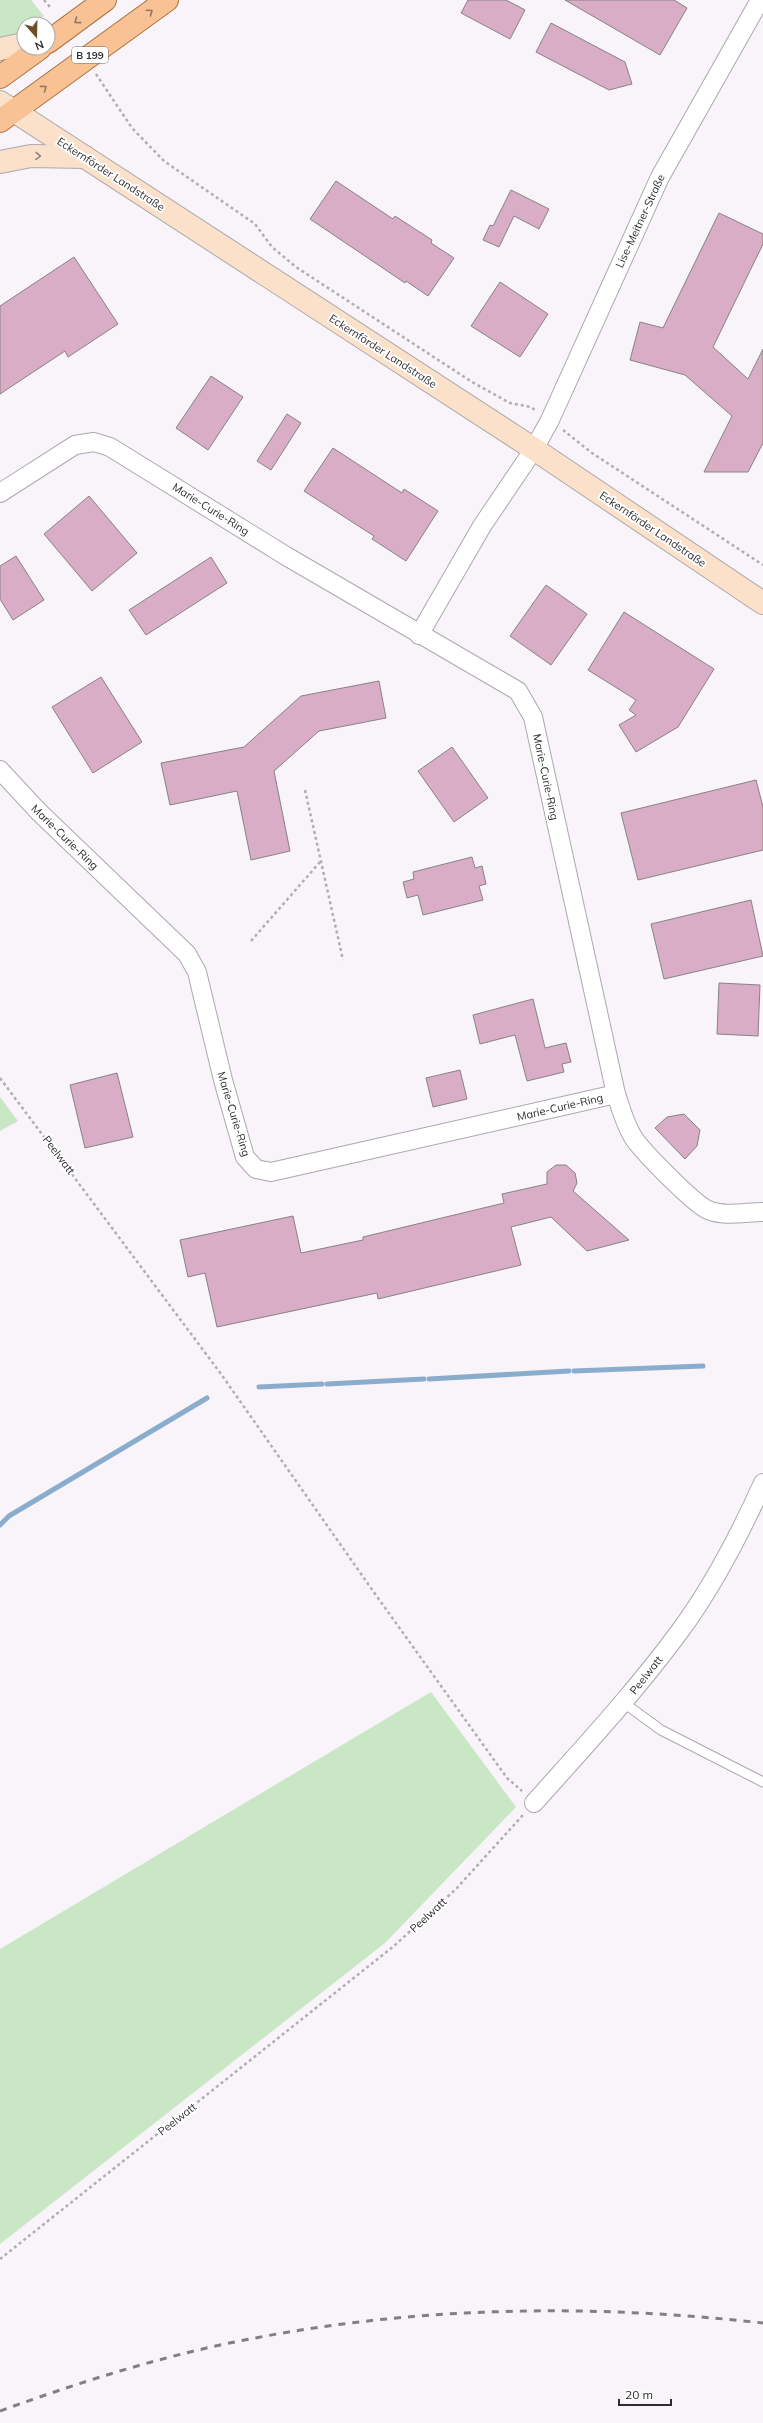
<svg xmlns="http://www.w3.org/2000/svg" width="763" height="2423" viewBox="0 0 763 2423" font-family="Mulish,sans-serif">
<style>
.green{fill:#c9e6c5}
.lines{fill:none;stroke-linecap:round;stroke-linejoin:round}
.stream{stroke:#8badcd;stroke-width:5}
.building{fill:#d8adc5;stroke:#888285}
.lane-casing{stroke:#aba8ad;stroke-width:11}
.street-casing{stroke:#aba8ad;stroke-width:20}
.secondary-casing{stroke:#aba8ad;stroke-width:24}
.primary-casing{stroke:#ae7442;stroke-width:24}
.path{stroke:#b1aeb3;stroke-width:2.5;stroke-dasharray:3 3;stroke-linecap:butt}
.lane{stroke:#fff;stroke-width:9}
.street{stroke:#fff;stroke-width:18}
.secondary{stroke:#fbe1c9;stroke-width:22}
.primary{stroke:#f8c294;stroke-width:22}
.rail{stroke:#817f83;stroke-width:3;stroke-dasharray:7 7;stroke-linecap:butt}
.oneway{stroke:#927761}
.oneway2{stroke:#94867c}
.labels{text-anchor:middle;stroke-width:4;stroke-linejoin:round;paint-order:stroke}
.shield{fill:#fff;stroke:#6c6b6d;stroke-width:1}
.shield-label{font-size:10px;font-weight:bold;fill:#2d2c2e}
.street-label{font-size:11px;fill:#2d2c2e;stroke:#fff}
</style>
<rect width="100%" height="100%" fill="#f8f4fa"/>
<g class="green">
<polygon points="0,0 31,0 44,16 31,24 24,24 24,29 12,36 0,38"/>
<polygon points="0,1097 18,1121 0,1131"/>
<polygon points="431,1692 516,1807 385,1943 0,2244 0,1949"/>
</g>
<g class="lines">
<g class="stream">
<polyline points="574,1371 703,1366"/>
<polyline points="429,1379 569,1371"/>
<polyline points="327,1384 424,1379"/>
<polyline points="259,1387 322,1384"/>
<polyline points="0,1525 9,1516 207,1398"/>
</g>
</g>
<g class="building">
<polygon points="468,0 506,0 525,10 510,39 461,13"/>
<polygon points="565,0 674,0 687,8 660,55"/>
<polygon points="551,23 625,62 632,84 609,90 536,52"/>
<polygon points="336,181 393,219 395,216 432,240 431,243 454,258 428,296 406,281 405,283 310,219"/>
<polygon points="511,190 549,209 539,229 514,216 499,247 483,240 490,225 493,226"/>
<polygon points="719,213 763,234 763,244 713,347 748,379 763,349 763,443 748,472 704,472 732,416 685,375 630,360 640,322 663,328"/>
<polygon points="74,257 118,324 68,357 65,351 0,394 0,306"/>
<polygon points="500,282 548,314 520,357 471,326"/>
<polygon points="211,376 243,397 208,450 176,428"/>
<polygon points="287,414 301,423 271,470 257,461"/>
<polygon points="333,448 402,493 404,489 438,511 406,561 372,539 374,536 304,491"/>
<polygon points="89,496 137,553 92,591 44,534"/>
<polygon points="16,556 44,600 13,620 0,599 0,566"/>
<polygon points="211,557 227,583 146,635 129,610"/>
<polygon points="546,585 587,614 551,665 510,636"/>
<polygon points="624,612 714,669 678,727 636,752 619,725 636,715 629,710 636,700 588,670"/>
<polygon points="101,677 142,742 93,773 52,707"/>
<polygon points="379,681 386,718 319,731 274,771 290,851 251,860 237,791 170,805 161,763 244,747 301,696"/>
<polygon points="452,747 488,798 454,822 418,771"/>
<polygon points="756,780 763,807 763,850 638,880 621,813"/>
<polygon points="472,857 475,868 482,866 486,884 479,886 483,900 423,915 418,895 407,898 403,882 414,879 413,872"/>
<polygon points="751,900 763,956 664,979 651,924"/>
<polygon points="719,983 760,985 758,1036 717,1034"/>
<polygon points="533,999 545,1048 566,1043 571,1062 562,1064 564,1072 527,1081 515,1035 480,1044 473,1015"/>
<polygon points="460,1070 467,1099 433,1107 426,1078"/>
<polygon points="117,1073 133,1137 85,1148 70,1085"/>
<polygon points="684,1114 700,1130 697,1146 685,1159 655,1128 667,1117"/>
<polygon points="556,1165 566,1165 575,1173 577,1183 573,1191 629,1240 587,1251 551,1217 511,1227 521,1265 378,1299 377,1293 217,1327 205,1273 188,1277 180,1240 293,1216 301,1253 363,1240 363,1237 504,1203 502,1194 547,1184 547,1172"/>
</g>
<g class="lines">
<g class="lane-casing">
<polyline id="lane" points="624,1703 661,1730 763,1782"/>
</g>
<g class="street-casing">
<g id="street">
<path d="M0 493 75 445 94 442 110 447 286 556 518 691 533 717 616 1094C621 1109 625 1124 633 1137 641 1150 694 1204 708 1210 724 1217 746 1212 763 1212"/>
<polyline points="419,635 482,526 534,449 550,420 660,177 760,0"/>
<polyline points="0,770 39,812 187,954 197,972 223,1080 245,1157 256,1169 271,1172 616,1094"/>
<path d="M534 1803C584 1747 635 1692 680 1631 713 1586 740 1534 763 1483"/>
</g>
</g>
<g class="secondary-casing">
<g id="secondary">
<polyline points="0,49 24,44"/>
<polyline points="0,102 534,449 763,603"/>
<polyline points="0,162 31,156 85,157"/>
</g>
</g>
<g class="primary-casing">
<g id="primary">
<polyline points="48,42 105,0"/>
<polyline points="0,77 40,48"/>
<polyline points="0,121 167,0"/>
</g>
</g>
<g class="path">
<polyline points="44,0 50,7"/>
<polyline points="96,74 132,128 164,161 255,224 272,247 296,267 472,382 510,403 531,407 536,411"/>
<polyline points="563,430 592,453 763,565"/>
<polyline points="305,790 343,960"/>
<polyline points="251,941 320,862"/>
<polyline points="0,1078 221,1374 373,1591 507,1778 522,1791"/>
<polyline points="0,2259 394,1946 456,1889 523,1815"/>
</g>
<use href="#lane" class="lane"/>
<use href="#street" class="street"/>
<use href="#secondary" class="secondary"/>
<use href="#primary" class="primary"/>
<path class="rail" d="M0 2411C83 2381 168 2354 255 2338 423 2306 593 2304 763 2323"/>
</g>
<defs><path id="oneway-chevron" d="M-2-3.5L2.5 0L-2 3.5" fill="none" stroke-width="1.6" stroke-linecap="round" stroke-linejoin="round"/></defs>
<g class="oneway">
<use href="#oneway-chevron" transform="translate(150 12) rotate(-35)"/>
<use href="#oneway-chevron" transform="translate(77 21) rotate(144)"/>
<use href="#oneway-chevron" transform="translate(44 88) rotate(-36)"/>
</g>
<use class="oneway2" href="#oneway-chevron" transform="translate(38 156) rotate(1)"/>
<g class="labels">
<rect class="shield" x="72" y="47" width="36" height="16" rx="3"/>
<g class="shield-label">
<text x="90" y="59">B 199</text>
</g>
<g class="street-label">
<text transform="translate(111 174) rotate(33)" y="4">Eckernförder Landstraße</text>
<text transform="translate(640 221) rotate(-65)" y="4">Lise-Meitner-Straße</text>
<text transform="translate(383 351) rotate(33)" y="4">Eckernförder Landstraße</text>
<text transform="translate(211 509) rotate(32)" y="4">Marie-Curie-Ring</text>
<text transform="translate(653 529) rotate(34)" y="4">Eckernförder Landstraße</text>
<text transform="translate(546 777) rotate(78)" y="4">Marie-Curie-Ring</text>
<text transform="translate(65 837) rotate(44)" y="4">Marie-Curie-Ring</text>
<text transform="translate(560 1107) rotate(-13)" y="4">Marie-Curie-Ring</text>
<text transform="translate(234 1114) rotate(73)" y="4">Marie-Curie-Ring</text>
<text transform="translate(59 1155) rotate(53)" y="4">Peelwatt</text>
<text transform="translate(646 1675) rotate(-52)" y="4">Peelwatt</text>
<text transform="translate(428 1915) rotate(-43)" y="4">Peelwatt</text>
<text transform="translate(177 2119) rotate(-38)" y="4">Peelwatt</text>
</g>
</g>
<g transform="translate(36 36) rotate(160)"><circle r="19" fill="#ffffff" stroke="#ababab"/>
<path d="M0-3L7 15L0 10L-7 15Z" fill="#704d26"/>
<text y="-6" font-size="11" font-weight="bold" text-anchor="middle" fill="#2d2c2e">N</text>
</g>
<path d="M619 2399v6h52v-6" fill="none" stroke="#2d2c2e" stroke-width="2"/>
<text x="625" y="2399" font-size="12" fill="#2d2c2e" stroke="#ffffff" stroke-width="3" paint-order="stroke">20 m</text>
</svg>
